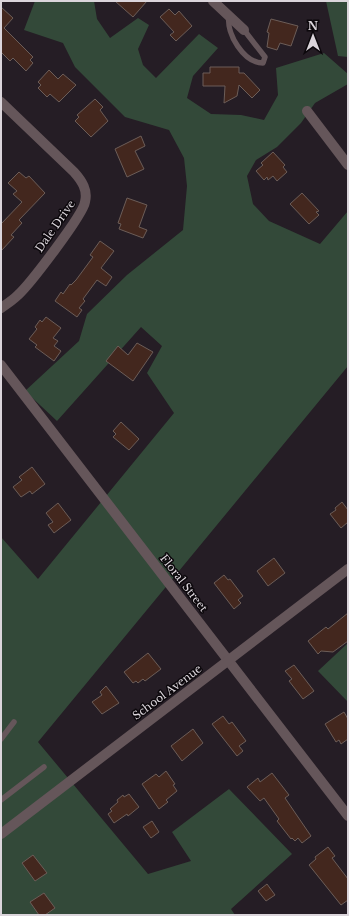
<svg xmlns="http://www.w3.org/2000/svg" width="349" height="916" viewBox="0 0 349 916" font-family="'Libre Baskerville',serif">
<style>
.green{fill:#334939}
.building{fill:#43271e;stroke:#6c5d58}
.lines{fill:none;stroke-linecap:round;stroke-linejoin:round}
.service{stroke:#65565a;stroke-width:5.5}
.minor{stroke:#65565a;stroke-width:10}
.labels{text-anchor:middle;stroke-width:3;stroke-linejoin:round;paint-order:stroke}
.street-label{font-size:11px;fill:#dbd5db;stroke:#0c080c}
</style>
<rect width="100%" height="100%" fill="#251d25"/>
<g class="green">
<polygon points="35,1 94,1 97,19 110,38 138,18 149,25 138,49 143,65 156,78 199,34 218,48 193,76 187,98 211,114 241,115 264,120 278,95 276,68 324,53 348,74 348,84 315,103 301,123 277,147 256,160 247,176 253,204 269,221 320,244 348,211 348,366 38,742 148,874 191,861 172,832 229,789 292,854 231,909 235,915 1,915 1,537 38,579 174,413 147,373 162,346 141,327 57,421 25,391 79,341 87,314 127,275 183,230 187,186 184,158 169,130 125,117 75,67 63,43 24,30"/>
<polygon points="326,1 348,1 348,57 338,56"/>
<polygon points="348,643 348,702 318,671"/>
</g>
<g class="building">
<polygon points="115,1 147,1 133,17"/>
<polygon points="1,7 13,18 4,28 33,57 30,60 33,63 26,71 13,58 10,61 1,52"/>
<polygon points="169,9 175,15 179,11 192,26 176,41 170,35 174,32 160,17"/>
<polygon points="271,19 298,26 291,46 280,43 277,50 267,47 269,33 267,32"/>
<polygon points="210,67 239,67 239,73 244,73 260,90 252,98 239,85 237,96 224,103 225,86 203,86 203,73 210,73"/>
<polygon points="49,70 58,79 63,74 76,85 59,102 50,94 47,97 38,88 41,85 38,82"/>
<polygon points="95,99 103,107 100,110 108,121 91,137 75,121 79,117 77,115"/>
<polygon points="141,136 145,146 135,151 144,169 127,177 115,149"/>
<polygon points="273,152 285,165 283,167 287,172 277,181 273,176 268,180 267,177 264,180 256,171 263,165 261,163"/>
<polygon points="19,172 26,178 29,176 45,193 19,220 22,223 11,235 14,237 1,251 1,224 22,202 13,194 17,191 8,183"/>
<polygon points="302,193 319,211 316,212 319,215 309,224 290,204"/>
<polygon points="127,198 147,205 139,227 147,230 143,238 119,229 121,224 118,223"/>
<polygon points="100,241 114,251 101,268 112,277 106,286 97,280 83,299 85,301 79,308 82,310 77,317 55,301 61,292 63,294 70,284 71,285 76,280 93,257 90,255"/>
<polygon points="46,317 61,328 53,338 58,341 54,346 61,351 54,361 35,347 37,345 29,339 37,329 35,327 40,320 42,322"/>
<polygon points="137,343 153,352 133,381 106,361 118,346 128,355"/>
<polygon points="121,422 139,439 129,450 113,437 116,434 113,431"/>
<polygon points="32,467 45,484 32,494 30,491 21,497 13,487 22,480 19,477"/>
<polygon points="342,502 348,510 348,522 341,528 330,514 336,510 335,508"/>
<polygon points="58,503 71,520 54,533 48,525 53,522 46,513"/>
<polygon points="274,558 285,573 268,586 257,571"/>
<polygon points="224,575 228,580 230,579 243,596 238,600 241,603 234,609 214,583"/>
<polygon points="348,613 348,641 333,652 321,651 318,654 308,641 326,627 328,629"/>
<polygon points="148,653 161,669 145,681 143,679 138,683 136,681 133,683 124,672"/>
<polygon points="294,665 314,691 303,699 289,681 292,679 285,671"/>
<polygon points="106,686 119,703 102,714 92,702 102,695 100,692"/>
<polygon points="344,712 348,719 348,739 341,744 339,740 336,742 325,724"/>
<polygon points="223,716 229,724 232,722 246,741 239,746 243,751 237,756 212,724"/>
<polygon points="193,729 203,743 182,761 171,746"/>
<polygon points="166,771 175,784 173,785 177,791 166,800 168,802 159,809 142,784 156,774 159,777"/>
<polygon points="272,773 289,795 285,798 311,836 302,843 298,838 295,841 292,838 291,839 277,821 279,819 264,798 260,801 247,787 258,778 260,782"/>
<polygon points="129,794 139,807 128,816 127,814 114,823 108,814 112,811 110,809 118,802 117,800 123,795 124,797"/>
<polygon points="152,821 159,832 151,838 143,827"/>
<polygon points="328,847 335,856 332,858 348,879 348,900 341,905 309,865 316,859 315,857"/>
<polygon points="33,855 47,873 35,881 22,863"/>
<polygon points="267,884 275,895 266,901 258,891"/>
<polygon points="44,893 55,908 45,915 39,915 30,902"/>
</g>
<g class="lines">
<g class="service">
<path d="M229 16C226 34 244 63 263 63L265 57 244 30"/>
<polyline points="1,739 14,722"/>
<polyline points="1,800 44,767"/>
</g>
<g class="minor">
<polyline points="213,1 244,30"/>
<path d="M1 102 74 172C82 181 88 190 85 202 83 215 30 284 18 295 13 300 7 304 1 308"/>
<polyline points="307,111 348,165"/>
<polyline points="1,365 348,816"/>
<polyline points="1,834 348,569"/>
</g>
</g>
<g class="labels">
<g class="street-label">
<text transform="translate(55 226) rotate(-55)" y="4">Dale Drive</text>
<text transform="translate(184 583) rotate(52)" y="4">Floral Street</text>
<text transform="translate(167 692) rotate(-37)" y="4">School Avenue</text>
</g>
</g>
<rect width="349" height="916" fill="none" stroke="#dbd5db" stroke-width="4"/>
<g transform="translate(313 36)" stroke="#0c080c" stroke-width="3" paint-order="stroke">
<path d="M0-3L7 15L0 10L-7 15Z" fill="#dbd5db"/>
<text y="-6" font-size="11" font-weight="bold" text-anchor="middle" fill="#dbd5db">N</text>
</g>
</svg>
